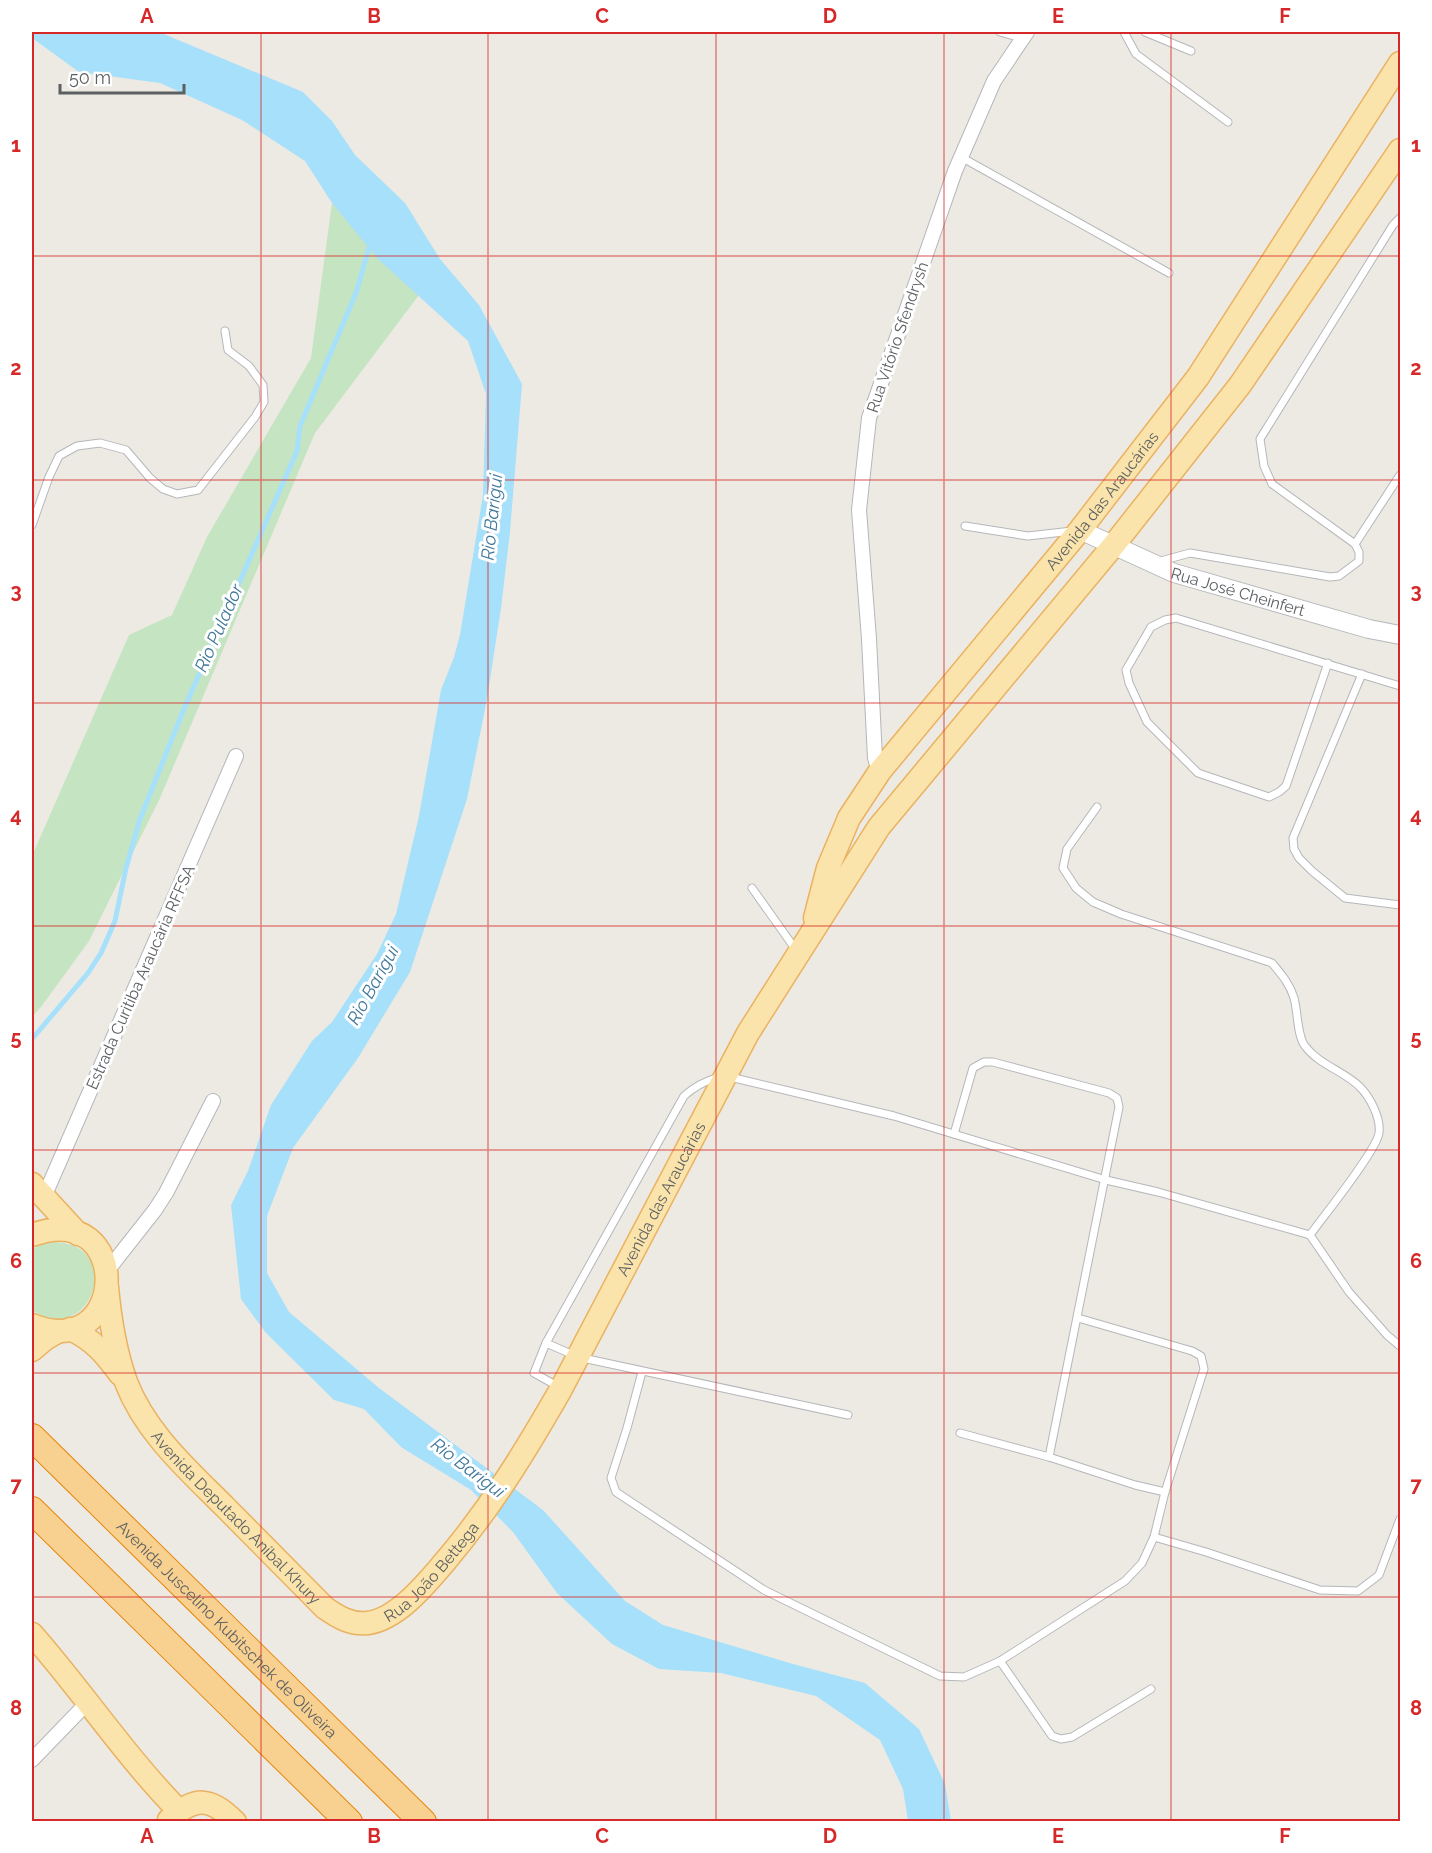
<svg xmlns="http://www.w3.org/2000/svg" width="1432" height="1853" viewBox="0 0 1432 1853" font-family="Raleway,sans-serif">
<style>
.green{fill:#c5e4c1}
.water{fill:#a6e0fb}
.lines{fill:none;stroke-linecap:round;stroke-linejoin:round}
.stream{stroke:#a6e0fb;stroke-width:5}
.service-casing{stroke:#b4b7ba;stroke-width:9}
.minor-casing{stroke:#b4b7ba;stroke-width:16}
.tertiary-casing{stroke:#b4b7ba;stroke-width:20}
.primary-casing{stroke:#eab260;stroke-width:25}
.motorway-casing{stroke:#e6860b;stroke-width:28}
.service{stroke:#fff;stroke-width:7}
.minor{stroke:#fff;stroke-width:14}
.tertiary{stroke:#fff;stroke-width:18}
.primary{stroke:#fbe4ab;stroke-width:22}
.motorway{stroke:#f8d090;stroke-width:26}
.grid{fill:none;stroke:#d62828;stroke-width:1.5;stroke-opacity:0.55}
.labels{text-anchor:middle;stroke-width:6;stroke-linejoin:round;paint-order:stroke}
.street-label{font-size:16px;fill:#5c6063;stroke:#fff}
.water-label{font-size:18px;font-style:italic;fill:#3f779b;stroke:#fff}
.neatline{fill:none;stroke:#d62828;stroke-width:2}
.grid-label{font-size:20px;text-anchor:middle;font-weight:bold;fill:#d62828}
</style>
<rect width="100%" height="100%" fill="#edeae3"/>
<g class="green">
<polygon points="332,203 419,295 315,433 160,798 89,941 41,1007 32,1017 32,856 129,635 172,615 207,537 311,358"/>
<path d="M49 1242C128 1239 92 1351 32 1310V1251L37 1246Z"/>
</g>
<polygon class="water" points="32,32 159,32 303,92 332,121 355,155 405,203 440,259 479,305 522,384 510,532 501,608 487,699 467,799 410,972 358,1058 293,1148 267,1216 267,1273 289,1312 379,1388 543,1510 625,1601 663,1625 793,1664 865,1683 919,1729 945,1784 951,1821 908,1821 903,1789 880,1740 816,1696 721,1673 659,1669 612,1644 557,1593 513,1532 471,1490 401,1447 364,1409 334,1400 266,1333 241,1299 231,1205 248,1171 271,1105 312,1041 332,1022 377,954 396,914 419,816 441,690 454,657 460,635 483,495 486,394 468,341 378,259 332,203 305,161 242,120 160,83 79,72 32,38"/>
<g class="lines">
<polyline class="stream" points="32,1039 88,973 101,953 115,921 126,868 140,819 183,711 297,451 300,426 356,293 371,241"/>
<g class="service-casing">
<g id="service">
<polyline points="1000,32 1021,38"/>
<polyline points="1124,32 1136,54 1228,122"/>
<polyline points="1145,32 1191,51"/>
<polyline points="961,157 1169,273"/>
<polyline points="32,525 49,477 59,456 77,446 100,443 126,450 150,478 163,489 177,494 198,490 255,417 264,402 263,385 249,366 228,350 225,331"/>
<polyline points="965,526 1028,536 1072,531"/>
<polyline points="1355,544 1400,475"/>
<polyline points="1157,562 1190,553 1330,577 1339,576 1359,561 1359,552 1355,544 1272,484 1264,466 1260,439 1393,225 1400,218"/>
<polyline points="1328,663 1286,786 1279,792 1269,797 1198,773 1147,722 1129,683 1126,670 1151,627 1165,620 1176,618 1400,686"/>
<polyline points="1362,674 1293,838 1294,849 1299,858 1312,871 1345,898 1400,905"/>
<path d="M1097 807 1067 849 1063 868 1076 888 1093 902 1121 914 1272 963C1281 974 1290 984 1294 998 1298 1012 1297 1036 1305 1046 1319 1065 1344 1071 1360 1087 1370 1097 1381 1118 1379 1133 1377 1150 1323 1217 1310 1235"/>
<polyline points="752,888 796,950"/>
<polyline points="730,1077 894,1116 1106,1180 1158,1192 1310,1235 1349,1292 1387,1335 1400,1346"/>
<polyline points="954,1134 973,1068 984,1062 993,1062 1109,1093 1117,1098 1119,1107 1049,1457"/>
<polyline points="546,1343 578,1357 848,1415"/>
<polyline points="642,1372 627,1428 611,1478 616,1492 764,1590 940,1676 964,1677 1000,1661 1125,1581 1142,1563 1154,1537 1165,1492 1204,1369 1201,1356 1192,1351 1078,1318"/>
<path d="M559 1387 534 1373 546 1343 684 1096C695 1086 705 1081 719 1077"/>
<polyline points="960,1433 1049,1457 1135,1485 1165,1492"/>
<polyline points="1154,1537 1206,1552 1320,1590 1358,1591 1379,1575 1400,1519"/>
<polyline points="1000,1661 1052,1736 1061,1739 1072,1737 1151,1689"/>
</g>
</g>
<g class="minor-casing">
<g id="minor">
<polyline points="880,771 878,768 875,758 869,639 859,510 869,418 955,171 994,81 1027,32"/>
<polyline points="44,1197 236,756"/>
<polyline points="107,1271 155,1210 166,1193 213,1101"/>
<polyline points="32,1760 88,1702"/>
</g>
</g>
<g class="tertiary-casing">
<g id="tertiary">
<path id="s1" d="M1080 530 1174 573 1369 629 1400 635"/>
</g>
</g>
<g class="primary-casing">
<g id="primary">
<path id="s2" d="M815 918 828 868 849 818 880 771 1080 530 1198 377 1400 63"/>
<polyline points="32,1184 78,1234"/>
<path d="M32 1235C134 1198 129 1364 32 1325"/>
<path id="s3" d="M107 1287C110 1320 115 1351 126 1382 145 1432 188 1470 225 1507 259 1541 292 1575 325 1608 338 1617 351 1625 368 1623 397 1619 425 1585 443 1564 490 1509 525 1452 561 1389L748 1033 879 827 1113 546 1240 385 1400 150"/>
<path d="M70 1329C94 1340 105 1354 120 1374"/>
<polyline points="32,1350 45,1339 59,1331"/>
<path d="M32 1634C83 1692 125 1756 179 1811"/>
<path d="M169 1820C194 1797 210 1796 235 1822"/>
</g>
</g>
<g class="motorway-casing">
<g id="motorway">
<path id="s4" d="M32 1437 423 1822"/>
<polyline points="32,1510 349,1822"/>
</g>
</g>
<use href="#service" class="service"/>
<use href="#minor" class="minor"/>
<use href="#tertiary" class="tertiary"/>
<use href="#primary" class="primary"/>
<use href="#motorway" class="motorway"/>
</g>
<path class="grid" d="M261 32V1822M488 32V1822M716 32V1822M944 32V1822M1171 32V1822M32 256H1400M32 480H1400M32 703H1400M32 926H1400M32 1150H1400M32 1373H1400M32 1597H1400"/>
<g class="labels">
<g class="street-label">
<text transform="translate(897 337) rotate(-71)" y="6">Rua Vitório Sfendrysh</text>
<text dy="6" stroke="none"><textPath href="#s2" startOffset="512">Avenida das Araucárias</textPath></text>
<text dy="6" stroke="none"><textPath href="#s1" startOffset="170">Rua José Cheinfert</textPath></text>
<text transform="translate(140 977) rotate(-66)" y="6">Estrada Curitiba Araucária RFFSA</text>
<text dy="6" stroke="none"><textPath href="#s3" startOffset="970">Avenida das Araucárias</textPath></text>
<text dy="6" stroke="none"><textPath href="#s3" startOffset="273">Avenida Deputado Aníbal Khury</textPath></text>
<text dy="6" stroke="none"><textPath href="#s3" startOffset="530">Rua João Bettega</textPath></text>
<text dy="6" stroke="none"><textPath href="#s4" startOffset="274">Avenida Juscelino Kubitschek de Oliveira</textPath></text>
</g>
<g class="water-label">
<text transform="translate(492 517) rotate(-84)" y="6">Rio Barigui</text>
<text transform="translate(219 628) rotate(-66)" y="6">Rio Pulador</text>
<text transform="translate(373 985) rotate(-61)" y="6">Rio Barigui</text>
<text transform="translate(468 1468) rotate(37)" y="6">Rio Barigui</text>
</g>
</g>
<rect width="1432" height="1853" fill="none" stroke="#ffffff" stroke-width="66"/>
<path d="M60 84v9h124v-9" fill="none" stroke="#5c6063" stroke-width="3"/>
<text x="69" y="84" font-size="18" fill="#5c6063" stroke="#ffffff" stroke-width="4.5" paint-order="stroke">50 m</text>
<rect x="33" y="33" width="1366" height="1787" class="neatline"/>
<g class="grid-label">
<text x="147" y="23">A</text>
<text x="374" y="23">B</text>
<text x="602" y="23">C</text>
<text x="830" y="23">D</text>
<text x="1058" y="23">E</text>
<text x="1285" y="23">F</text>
<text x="16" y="152">1</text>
<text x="1416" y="152">1</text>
<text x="16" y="375">2</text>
<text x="1416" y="375">2</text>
<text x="16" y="598">3</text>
<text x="1416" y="598">3</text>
<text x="16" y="822">4</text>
<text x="1416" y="822">4</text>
<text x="16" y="1045">5</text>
<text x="1416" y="1045">5</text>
<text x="16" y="1268">6</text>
<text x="1416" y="1268">6</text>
<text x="16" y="1492">7</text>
<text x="1416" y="1492">7</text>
<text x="16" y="1715">8</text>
<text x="1416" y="1715">8</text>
<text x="147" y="1843">A</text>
<text x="374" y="1843">B</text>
<text x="602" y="1843">C</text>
<text x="830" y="1843">D</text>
<text x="1058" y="1843">E</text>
<text x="1285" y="1843">F</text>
</g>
</svg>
